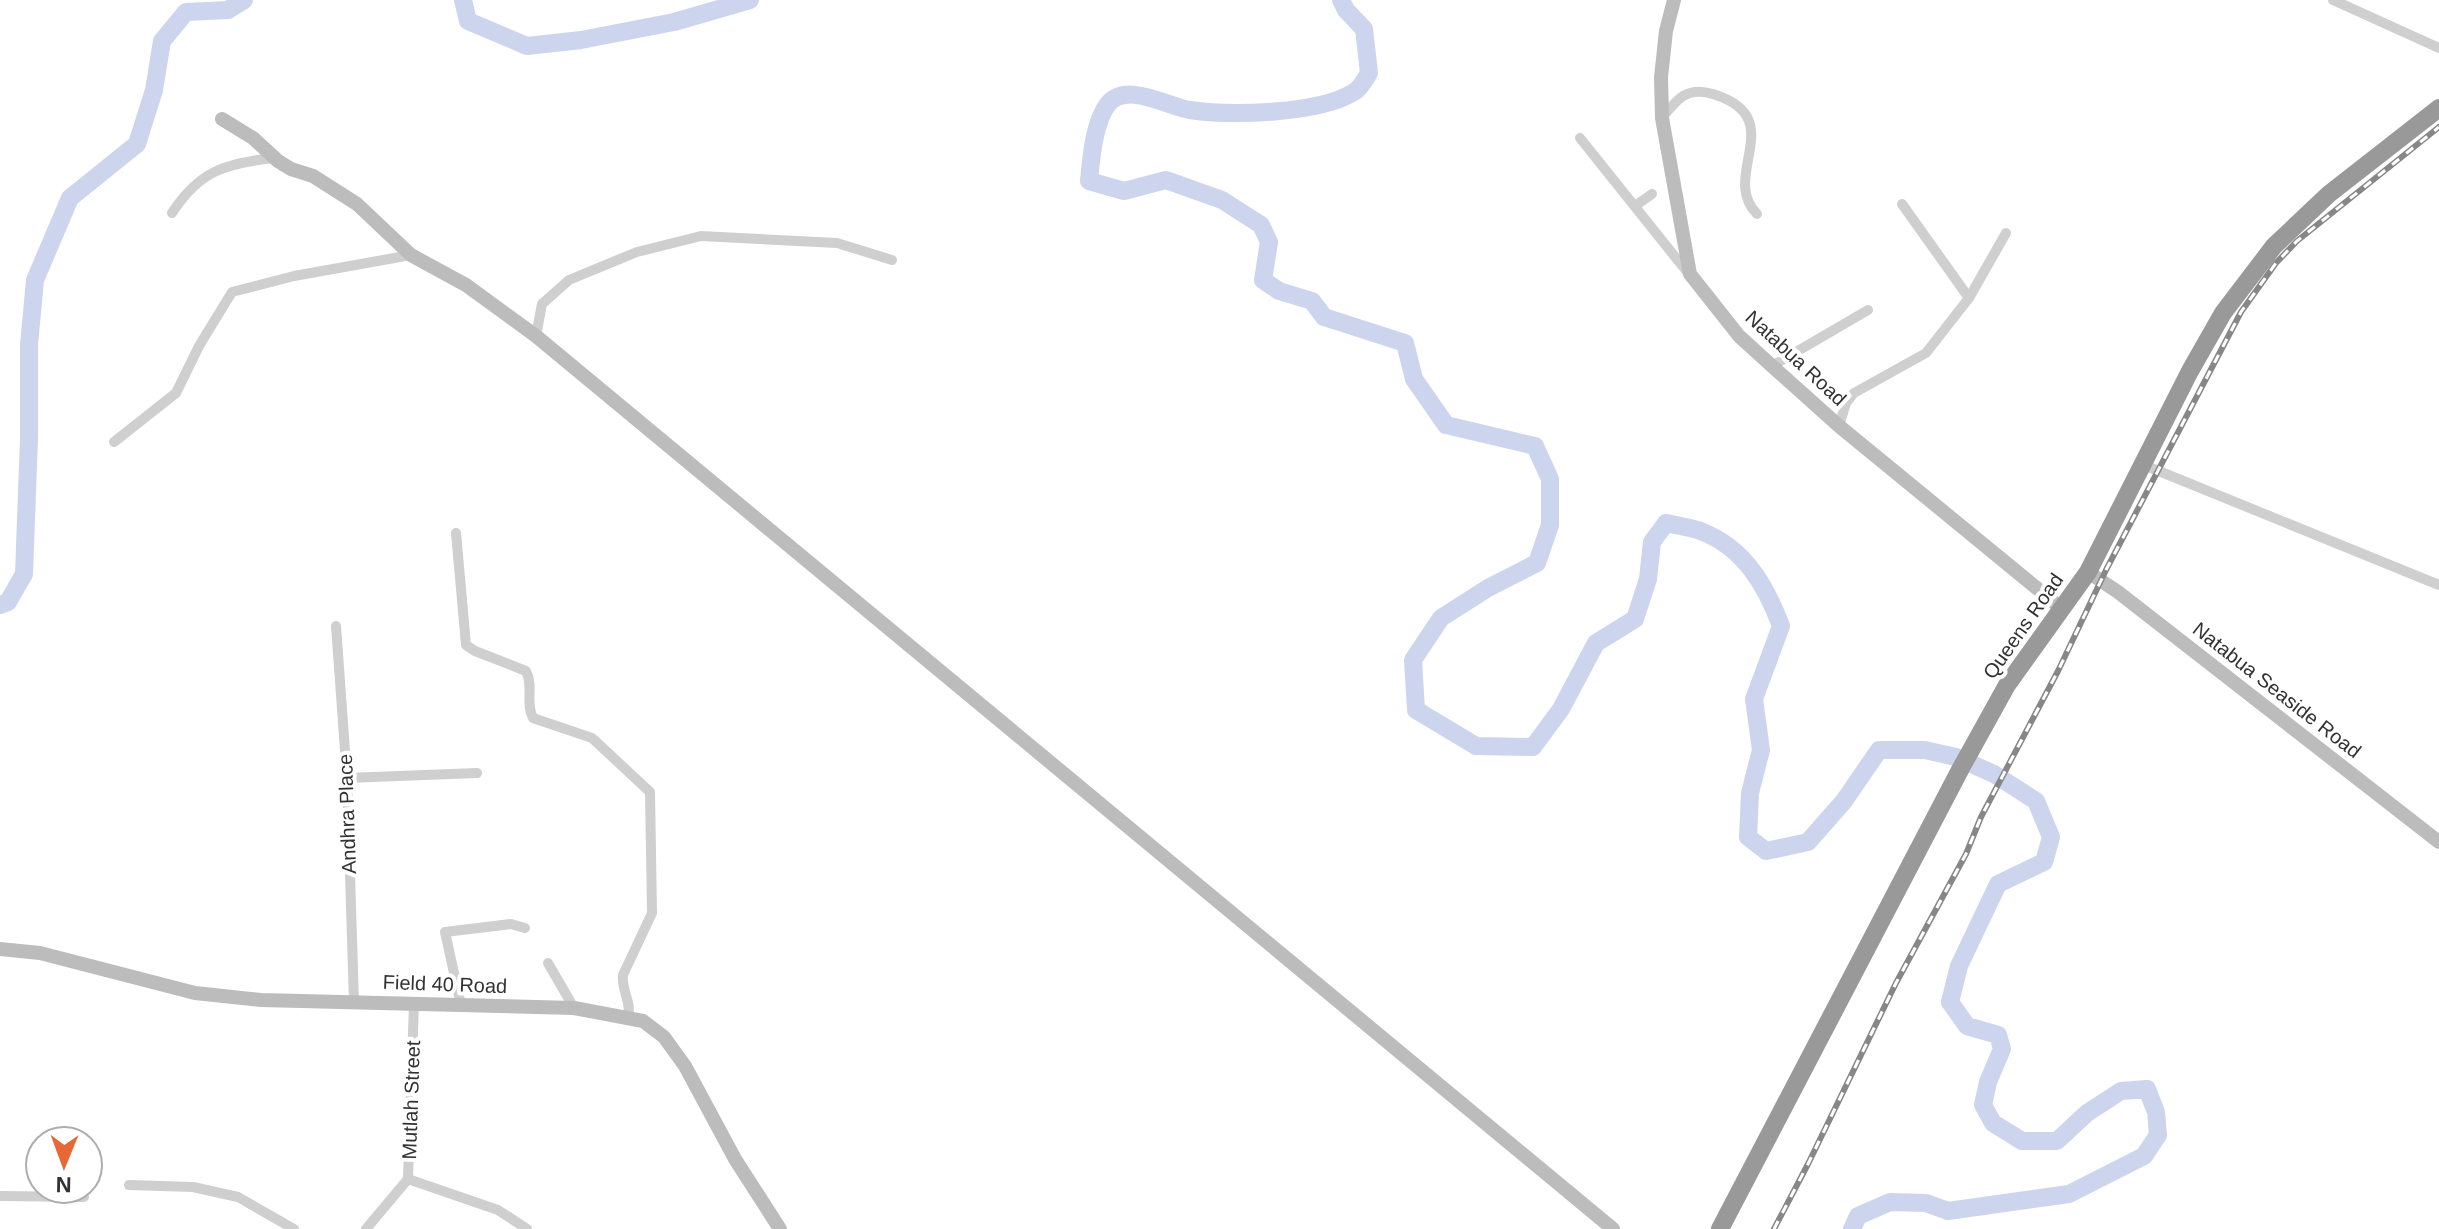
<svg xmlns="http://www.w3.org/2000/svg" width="2439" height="1229" viewBox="0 0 2439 1229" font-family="Helvetica,sans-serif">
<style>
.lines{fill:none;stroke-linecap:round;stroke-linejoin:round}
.river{stroke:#cdd5ee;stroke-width:18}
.street{stroke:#cfcfcf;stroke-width:10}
.secondary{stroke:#bcbcbc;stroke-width:14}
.highway{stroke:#999;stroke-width:18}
.rail-casing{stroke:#878787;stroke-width:6}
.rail{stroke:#fff;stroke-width:3;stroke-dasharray:9;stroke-linecap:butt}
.labels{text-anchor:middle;stroke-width:8;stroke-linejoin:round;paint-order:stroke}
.street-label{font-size:20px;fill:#323232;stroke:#fff}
</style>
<rect width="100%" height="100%" fill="#fff"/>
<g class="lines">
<g class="river">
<polyline points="463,0 468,21 527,46 581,40 674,22 750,0"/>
<path d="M1341 0 1346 10 1364 29 1369 73C1365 79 1361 88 1354 92 1319 114 1231 116 1190 110 1168 107 1127 81 1108 104 1094 122 1091 159 1089 181L1124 191 1166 180 1222 200 1261 225 1269 242 1263 280 1279 291 1312 301 1324 317 1405 343 1414 379 1446 425 1535 446 1550 479V525L1537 563 1488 588 1441 618 1413 660 1416 710 1476 746 1533 747 1561 709 1596 643 1635 619 1648 579 1652 542 1666 523C1678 526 1692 527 1703 532 1745 549 1766 586 1781 626L1754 699 1761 750 1750 793 1748 837 1766 851 1808 842 1844 801 1879 750H1925L1956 757 1994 774 2036 801 2051 837 2044 862 1998 884 1959 966 1950 1002 1967 1026 1998 1035 2002 1049 1988 1082 1983 1105 1993 1123 2022 1141H2057L2087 1113 2121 1091 2147 1089 2156 1112 2158 1135 2144 1156 2069 1194 1948 1211 1926 1203 1890 1202 1858 1216 1852 1229"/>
<polyline points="0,605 8,602 24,574 29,438 29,345 35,280 70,198 137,144 154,90 162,41 186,12 228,10 244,0"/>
</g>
<g class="street">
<polyline points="2333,0 2439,48"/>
<path d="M1662 118C1677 99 1687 86 1713 94 1791 118 1719 176 1757 214"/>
<polyline points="1580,138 1688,273"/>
<polyline points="1902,204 1969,298"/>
<polyline points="1635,206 1652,194"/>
<path d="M172 213C199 171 226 163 274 158"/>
<polyline points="536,336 542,304 569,280 637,252 701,236 837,243 892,260"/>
<polyline points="1772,366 1868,310"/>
<polyline points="1839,426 1846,403 1854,393 1926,353 1969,298 2006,233"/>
<polyline points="114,442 176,393 199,346 232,292 294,276 411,255"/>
<polyline points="2144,465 2439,585"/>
<path d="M456 533 466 645 475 651 526 671C534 686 525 703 533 718L592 738 650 792 652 913 623 975C621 990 632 1002 628 1017"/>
<polyline points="336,626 347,778 354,1002"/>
<polyline points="347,778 477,773"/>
<polyline points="548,963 574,1008"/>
<polyline points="461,1005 445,932 511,924 525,928"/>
<polyline points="408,1179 498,1210 527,1229"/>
<polyline points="129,1185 193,1187 238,1197 294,1229"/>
<polyline points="0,1196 84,1197"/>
<polyline points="366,1229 408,1179 414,1003"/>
</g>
<g class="secondary">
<polyline points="1674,0 1666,31 1661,77 1662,118 1690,274 1739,336 1772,366 1839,426 2061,608"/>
<polyline points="222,119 253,138 278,161 291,169 313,176 357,204 411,255 466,285 536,336 1613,1229"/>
<polyline points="2088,572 2118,592 2439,842"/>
<polyline points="0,949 40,953 195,993 261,1000 574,1008 643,1021 664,1037 685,1066 735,1159 780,1229"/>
</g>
<polyline class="highway" points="1720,1229 1961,768 2007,685 2088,572 2190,371 2223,313 2274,246 2329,194 2439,108"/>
<g class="rail-casing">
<polyline id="rail" points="1774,1229 1808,1164 1896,983 1966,854 1981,817 2058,671 2106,570 2241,312 2276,263 2297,241 2439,127"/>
</g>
<use href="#rail" class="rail"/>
</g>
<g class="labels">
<g class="street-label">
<text transform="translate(1796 358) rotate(43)" y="7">Natabua Road</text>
<text transform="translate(2023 626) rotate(-55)" y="7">Queens Road</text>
<text transform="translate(2277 690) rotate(38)" y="7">Natabua Seaside Road</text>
<text transform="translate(347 814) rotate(-92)" y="7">Andhra Place</text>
<text transform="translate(445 984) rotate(2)" y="7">Field 40 Road</text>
<text transform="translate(411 1100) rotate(-88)" y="7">Mutlah Street</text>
</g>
</g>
<g transform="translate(64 1165) rotate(181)"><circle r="38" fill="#ffffff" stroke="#adadad" stroke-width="2"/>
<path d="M0-6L14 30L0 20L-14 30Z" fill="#e76735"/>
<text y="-12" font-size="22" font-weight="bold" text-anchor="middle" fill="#323232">N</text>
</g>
</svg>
